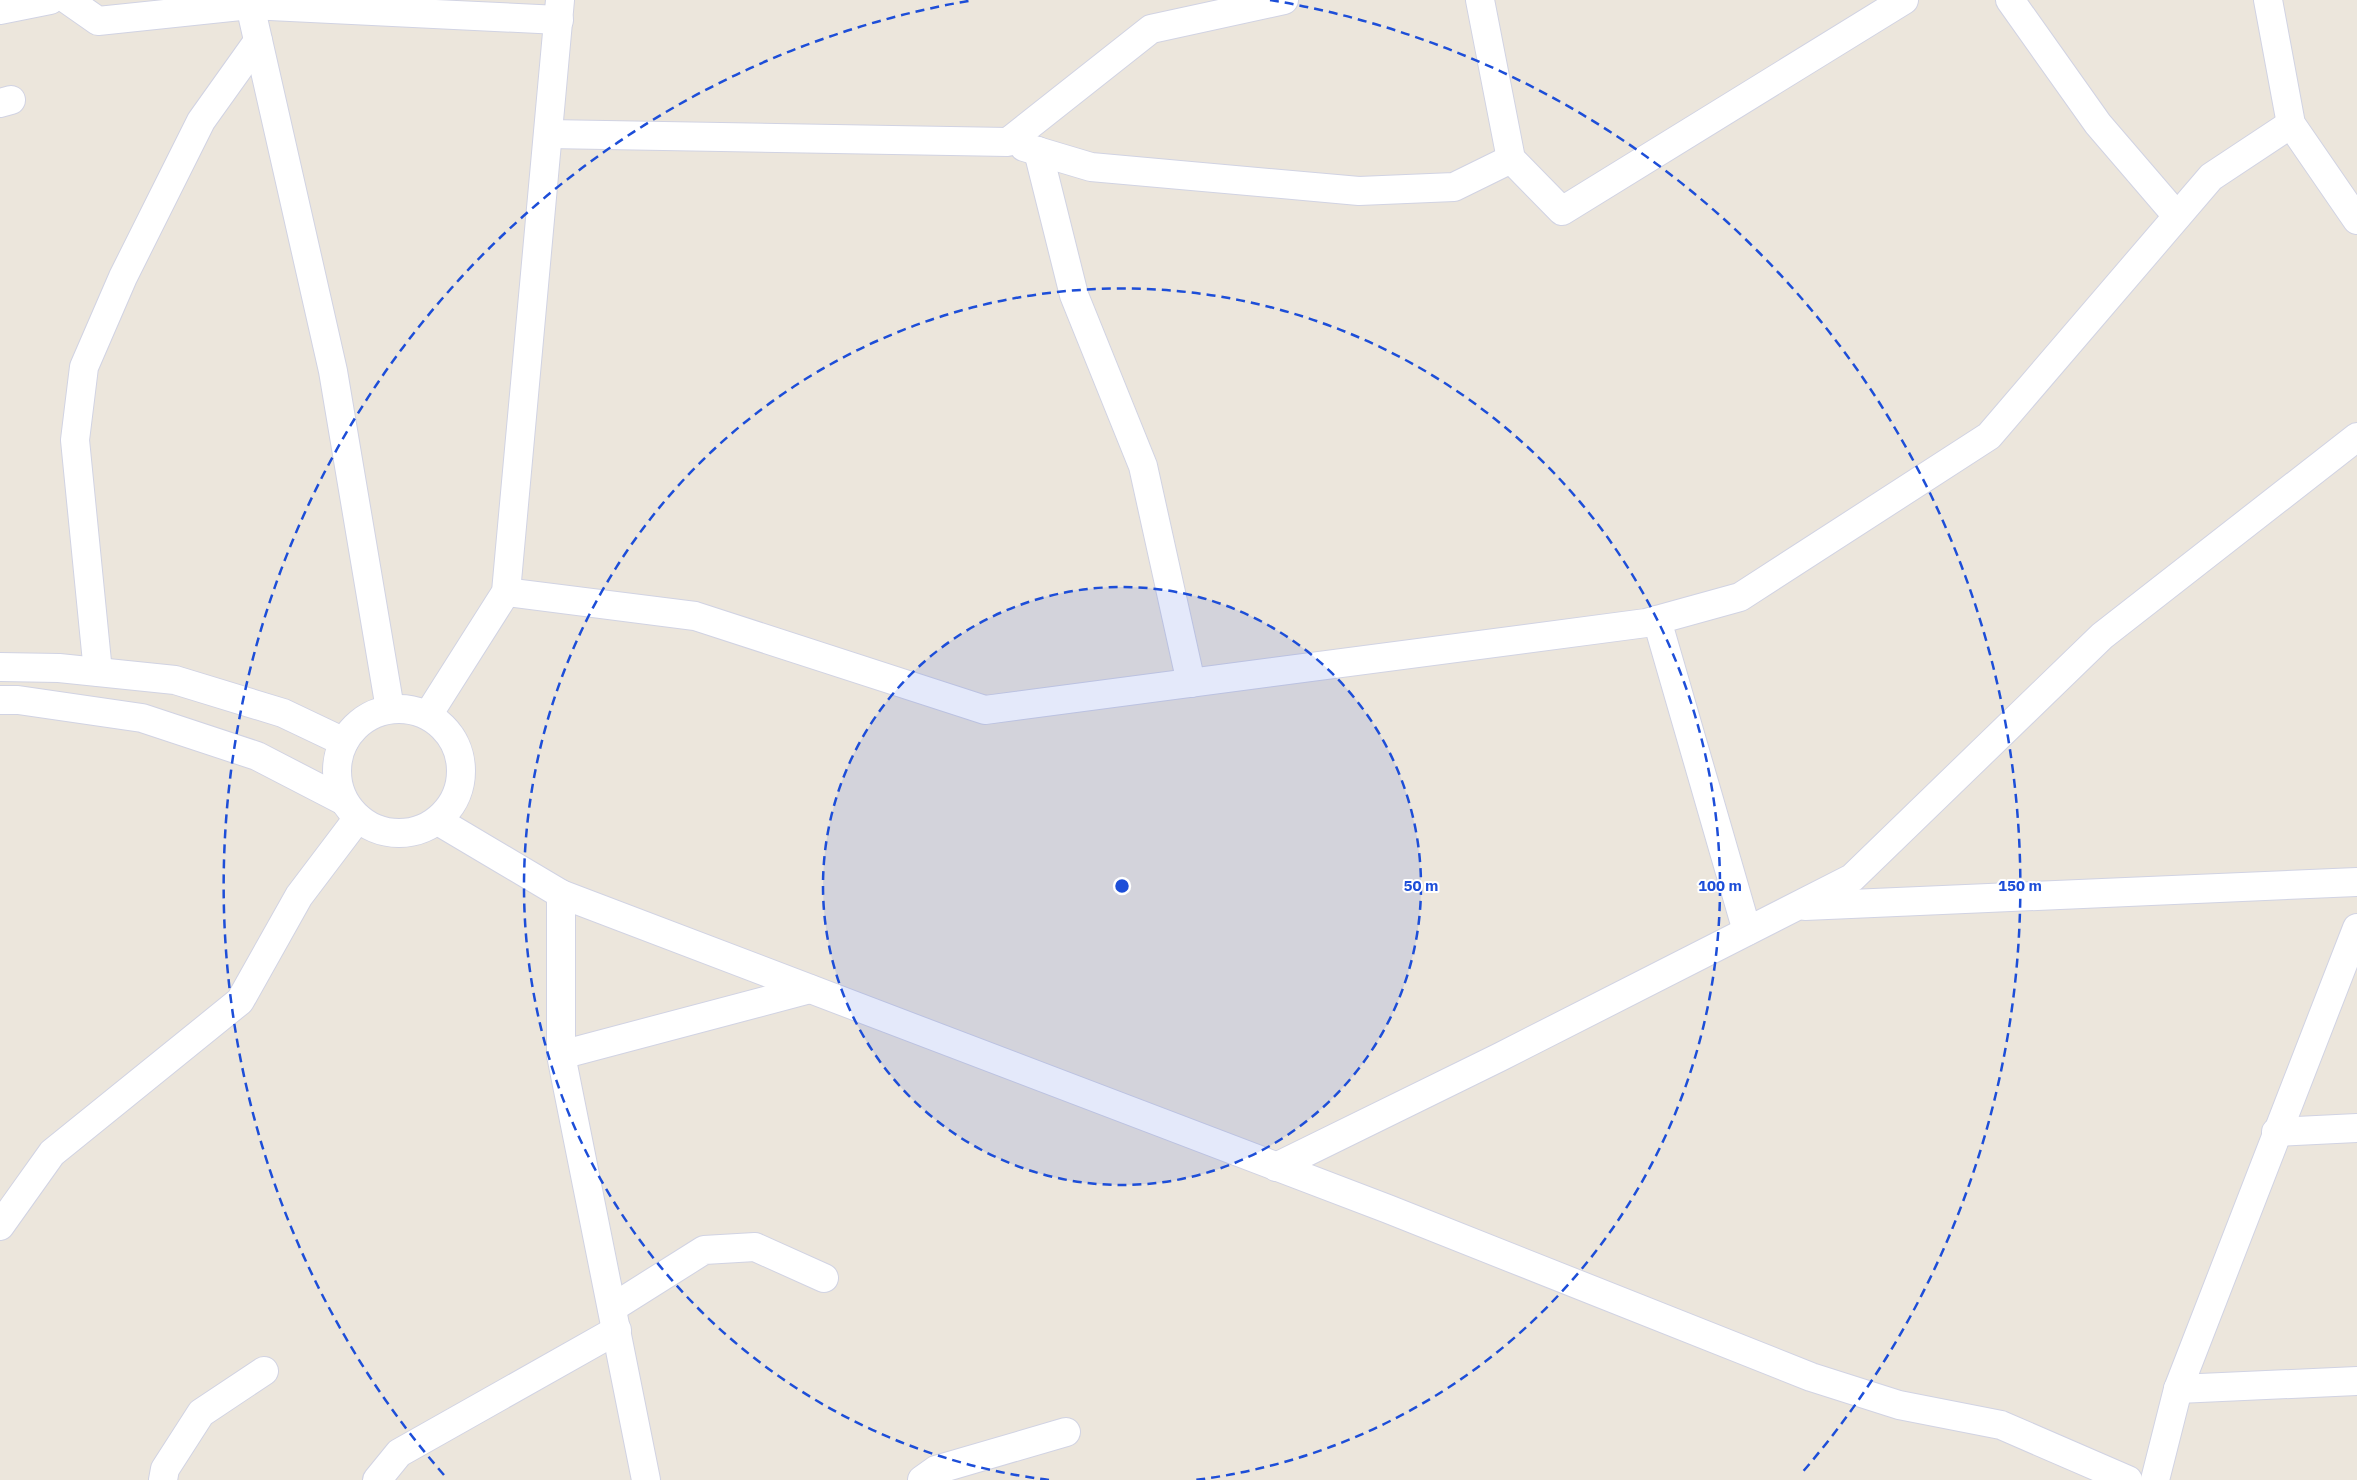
<svg xmlns="http://www.w3.org/2000/svg" width="2357" height="1480" viewBox="0 0 2357 1480" font-family="'IBM Plex Sans',sans-serif">
<style>
.lines{fill:none;stroke-linecap:round;stroke-linejoin:round}
.minor-casing{stroke:#d1d3e3;stroke-width:30}
.minor{stroke:#fff;stroke-width:28}
.ring{fill:none;stroke:#1d4ed8;stroke-width:2.5;stroke-dasharray:9 6}
.centre{fill:#1d4ed8;stroke:#fff;stroke-width:2.5}
.ring-label{font-size:15px;text-anchor:middle;font-weight:bold;fill:#1d4ed8;stroke:#fff;stroke-width:4;stroke-linejoin:round;paint-order:stroke}
</style>
<rect width="100%" height="100%" fill="#ece6dc"/>
<g class="lines">
<g class="minor-casing">
<g id="minor">
<polyline points="68,0 98,21 250,5 559,20"/>
<polyline points="1480,0 1511,159 1562,211 1904,0"/>
<polyline points="2010,0 2098,124 2177,216"/>
<polyline points="2268,0 2291,124 2357,220"/>
<polyline points="250,5 333,371 390,709"/>
<polyline points="0,10 50,0"/>
<polyline points="0,103 11,100"/>
<polyline points="548,134 1008,142 1151,29 1284,0"/>
<polyline points="1024,147 1091,167 1359,191 1454,187 1511,159"/>
<polyline points="1038,151 1074,295 1143,466 1191,683"/>
<polyline points="506,592 695,616 985,710 1646,623 1740,597 1989,436 2211,177 2291,124"/>
<polyline points="1657,620 1747,931"/>
<polyline points="0,667 59,668 175,680 283,713 344,742"/>
<polyline points="98,672 75,440 84,367 123,277 201,121 258,41"/>
<polyline points="0,700 18,700 142,718 257,756 344,801"/>
<circle cx="399" cy="771" r="62"/>
<polyline points="428,715 506,592 560,0"/>
<polyline points="438,821 561,894 1388,1209 1811,1377 1899,1405 2001,1425 2128,1480"/>
<polyline points="561,894 561,1055 646,1480"/>
<polyline points="1805,906 2357,882"/>
<polyline points="561,1055 810,989"/>
<polyline points="2276,1132 2357,1128"/>
<polyline points="1276,1167 1500,1057 1852,878 2102,636 2357,437"/>
<polyline points="0,1226 52,1153 240,1001 299,896 358,818"/>
<polyline points="612,1308 704,1250 755,1247 824,1278"/>
<polyline points="2178,1389 2357,1381"/>
<polyline points="163,1480 165,1469 201,1413 264,1371"/>
<polyline points="377,1480 399,1453 617,1330"/>
<polyline points="922,1480 936,1470 1066,1432"/>
<polyline points="2155,1480 2178,1389 2357,928"/>
</g>
</g>
<use href="#minor" class="minor"/>
</g>
<circle cx="1122" cy="886" r="299" fill="#1d4ed8" fill-opacity=".12"/>
<g class="ring">
<circle cx="1122" cy="886" r="299"/>
<path d="M1049 1480A598 598 0 1 1 1195 1480"/>
<path d="M444 1475A898 898 0 0 1 974 0M1270 0A898 898 0 0 1 1800 1475"/>
</g>
<circle cx="1122" cy="886" r="8" class="centre"/>
<g class="ring-label">
<text x="1421" y="891">50 m</text>
<text x="1720" y="891">100 m</text>
<text x="2020" y="891">150 m</text>
</g>
</svg>
